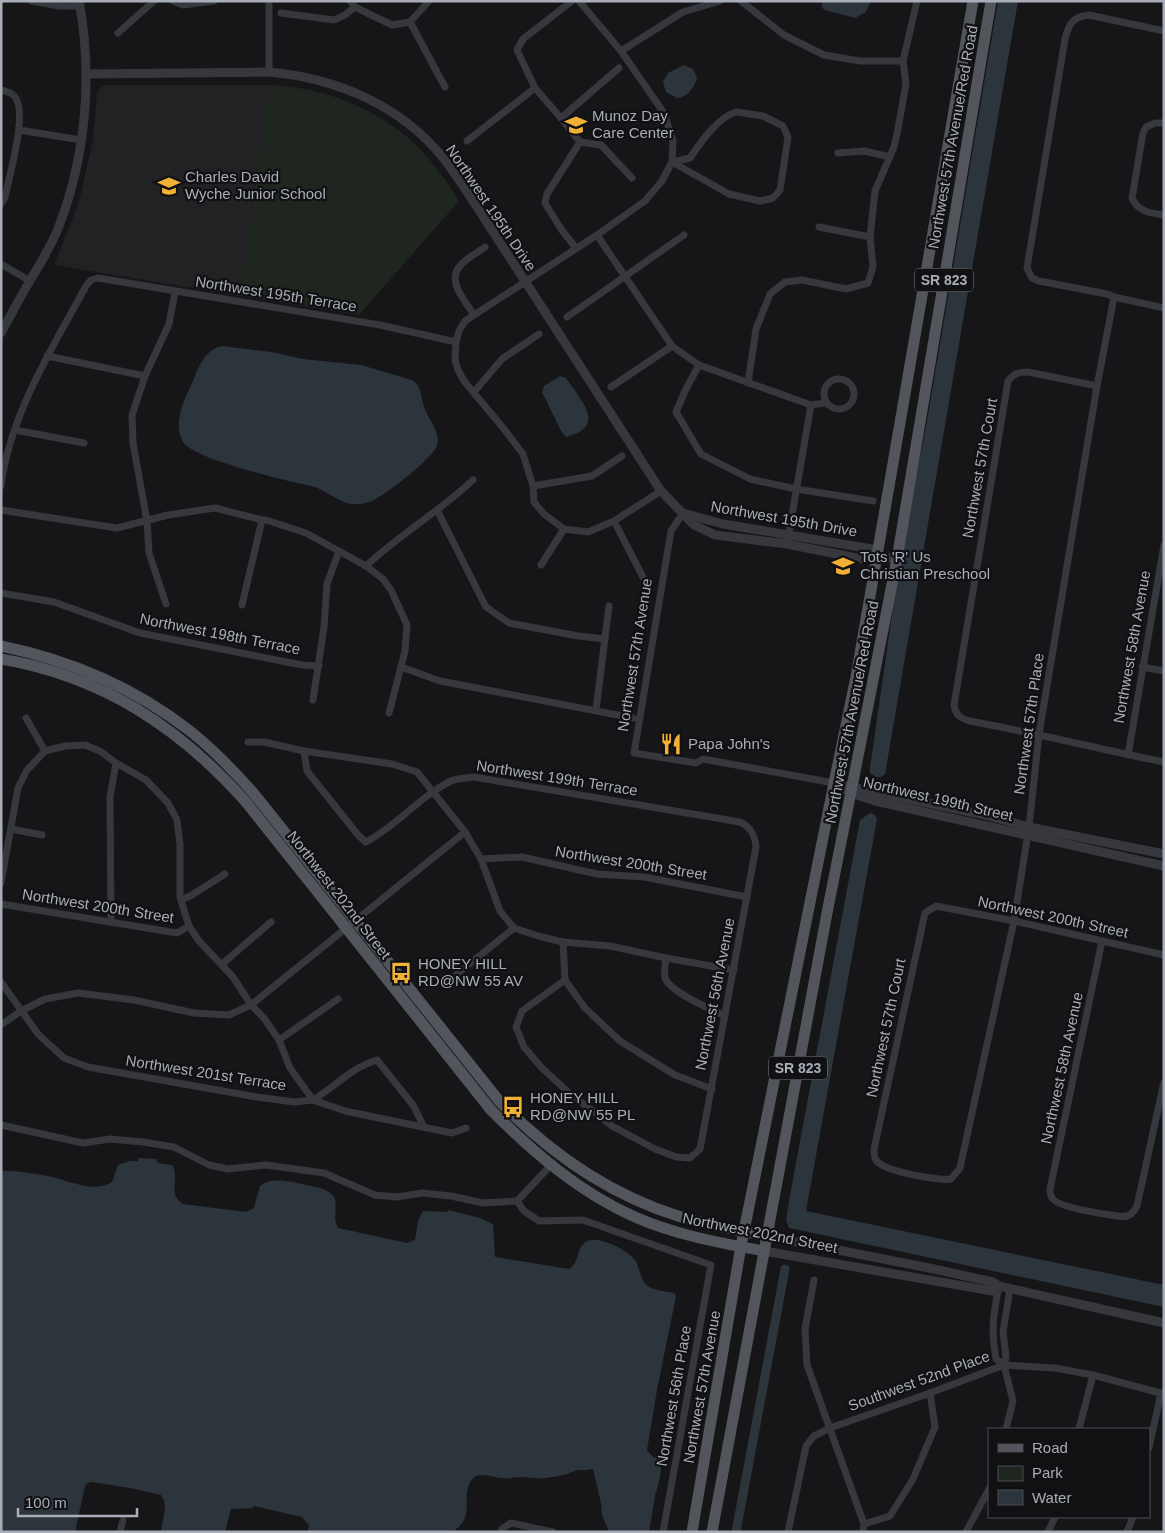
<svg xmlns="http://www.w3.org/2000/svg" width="1165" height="1533" viewBox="0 0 1165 1533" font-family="Arial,sans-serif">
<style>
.built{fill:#222225}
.green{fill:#1e261f}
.water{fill:#2c353c}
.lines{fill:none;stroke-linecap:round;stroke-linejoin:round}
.canal{stroke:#2c353c;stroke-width:9}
.minor{stroke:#37383d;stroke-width:7}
.tertiary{stroke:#37383d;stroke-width:9}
.primary{stroke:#53555c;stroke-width:11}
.labels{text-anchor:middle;stroke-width:4.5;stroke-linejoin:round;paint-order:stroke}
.shield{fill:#111113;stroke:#7b7e86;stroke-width:1}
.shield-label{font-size:14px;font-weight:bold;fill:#a8adb8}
.poi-label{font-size:15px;fill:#a8adb8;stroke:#111113;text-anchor:start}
.street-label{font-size:15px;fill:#a8adb8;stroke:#111113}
</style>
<rect width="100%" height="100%" fill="#161618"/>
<polygon class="built" points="105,85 269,85 240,296 54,265 79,202 93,140 97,93 99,89"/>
<path class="green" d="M269 85C324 87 381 109 420 149 435 165 448 183 459 201L359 315 240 296Z"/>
<g class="water">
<polygon points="822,1 871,1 866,12 855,18 825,10 822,8"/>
<polygon points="998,1 1018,1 885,774 881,777 876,777 870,773 870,768 898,573 927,421"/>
<path d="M684 65 693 69 697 78C694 88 687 98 677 98L666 92 663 82 668 73Z"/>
<path d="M223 346 271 352 303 359 361 365 412 380C422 386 421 397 424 407 428 419 441 432 437 445 434 458 387 493 374 500 368 503 359 505 352 504 343 504 326 491 315 487 290 481 194 460 183 442 172 423 185 398 193 381 199 366 206 348 223 346Z"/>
<path d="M560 376 566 378C581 401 608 426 566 437L561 431 542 392 544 386Z"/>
<polygon points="870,813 875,815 877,819 806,1211 1164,1285 1164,1307 789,1228 786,1220 790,1195 860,820"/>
<path d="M138 1158 157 1159V1163L172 1165C181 1180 166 1192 183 1204L246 1212 254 1208 260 1186C274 1174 302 1185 320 1188 347 1196 329 1213 338 1228L407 1243 415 1240 418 1221 423 1211 447 1212 448 1210 480 1218 493 1224 495 1257 569 1269C580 1263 576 1247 587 1241 598 1235 628 1250 635 1260 640 1268 640 1281 649 1287 654 1290 668 1292 675 1293L676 1296 657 1390 647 1450 654 1458 656 1456 660 1460C663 1473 658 1484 655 1496 653 1508 651 1520 649 1532H609L602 1515 601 1503 593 1469C587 1470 583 1470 578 1470 574 1471 571 1473 567 1474 560 1476 552 1477 545 1478 538 1479 529 1477 522 1477 515 1477 509 1479 503 1478 495 1478 479 1471 473 1478 458 1497 478 1517 452 1532H308L309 1525 302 1517 254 1506 253 1508 231 1509 225 1532H161L165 1509 164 1500 161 1495 130 1488 91 1482 86 1484 84 1490 75 1532H1V1171C15 1170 34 1174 48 1176 68 1180 94 1194 112 1182L118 1165 130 1161H138Z"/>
</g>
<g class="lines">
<polyline class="canal" points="736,1532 785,1269"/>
<g class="minor">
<polyline points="31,1 60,6 80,6"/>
<polyline points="173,1 183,5 214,1"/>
<polyline points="350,1 355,7 392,25 410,22 429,1"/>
<polyline points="572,1 523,39 517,50 535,88 561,118 580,142"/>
<polyline points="579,1 621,51 664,113 673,141 672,162 662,181 645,201 597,235 465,321 459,331 456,342 455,360 458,370 464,381 504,429 523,454 533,486 534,502 544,514 564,529 588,532 614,521 661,491"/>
<polyline points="741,1 784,35 824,55 860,61 903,61"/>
<polyline points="281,13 334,20 345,15 355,7"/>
<polyline points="410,22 445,87"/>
<path d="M1164 31 1089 15C1072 17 1069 24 1065 39L1027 268 1032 278 1039 281 1107 294 1114 297 1164 308"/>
<polyline points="118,33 154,1"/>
<polyline points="621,51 683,12 720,1"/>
<polyline points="269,72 269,1"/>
<path d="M1 90C6 91 12 93 15 97 28 112 9 177 5 197L1 204"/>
<path d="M736 112 763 116 783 126 788 137 780 190 773 198 760 201 729 194 672 162 690 158C701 142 717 118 736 112Z"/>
<polyline points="561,118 619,68"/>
<path d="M1164 123H1155L1146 127 1143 133 1132 198C1138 212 1150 213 1164 215"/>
<polyline points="19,130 81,140"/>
<polyline points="467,141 535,88"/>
<polyline points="580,142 601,145 632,178"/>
<polyline points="838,153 864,151 890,157"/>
<polyline points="819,227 870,237"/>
<polyline points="597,235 672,346 699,365 811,405 825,403"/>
<polyline points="576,248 561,229 545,203 547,194 580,142"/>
<polyline points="1,264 30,281"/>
<path d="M1114 297 1097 386 1039 734 1029 827 1014 921 960 1168 951 1179C939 1181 881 1171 876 1160 874 1157 874 1152 874 1149L925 913 936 906 1014 921 1164 955"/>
<path d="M474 315C466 302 446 281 460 266 466 258 477 253 485 247"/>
<polyline points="567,317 684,235"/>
<polyline points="47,356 145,376"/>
<polyline points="699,365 685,391 676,412 701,454 750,479 796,489 873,501"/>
<circle cx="839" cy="394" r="15"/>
<polyline points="748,383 756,329 770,294 785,282 802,280 846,289 868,283 873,266 870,237 875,191 894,147 897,134 906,84 903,61 917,1"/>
<path d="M1097 386 1028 372C1018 372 1015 373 1008 381L954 705C956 716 960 718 970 721 1035 733 1099 749 1164 762"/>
<polyline points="611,387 672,346"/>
<polyline points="474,392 502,359 539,334"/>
<polyline points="15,430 84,443"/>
<path d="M1 486C10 414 52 349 86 286L91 280 98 278 380 325 456 342"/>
<polyline points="533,486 592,476 622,456"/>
<polyline points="1,510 117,528 168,515 215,508 262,520 266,520 306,533 366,566 383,579 391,590 407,625 405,651 389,713"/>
<polyline points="437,510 486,607 509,623 578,636 605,639"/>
<polyline points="683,513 671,531 634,753 696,763 703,759 834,783"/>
<polyline points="614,521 644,579"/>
<polyline points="787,544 811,405"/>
<polyline points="541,565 564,529"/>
<path d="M366 566C400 534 440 511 473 480"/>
<polyline points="1,593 54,602 140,633 302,665 319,666"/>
<polyline points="166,604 149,553 147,521 133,443 132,415 145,376 169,324 175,292"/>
<polyline points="242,605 262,520"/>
<polyline points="401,667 440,681 633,718"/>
<polyline points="1142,667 1164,671"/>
<polyline points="313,700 324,627 327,584 339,551"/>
<polyline points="596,710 609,606"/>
<polyline points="26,718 45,751"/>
<polyline points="248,742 264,742 304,751 392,764 417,772 465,832 481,859 500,911 514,928 538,936 563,942 610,946 666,958 734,970"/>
<path d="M45 751 65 746 85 745 100 751 116 763 146 780 168 803 177 820 180 844V897L189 926 199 941 233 977 251 1005 264 1018 279 1040 290 1068 313 1100C335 1087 352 1067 377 1060L413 1105 424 1127"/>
<path d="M304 751 307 771 358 835 366 842C397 826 420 796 451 781 458 778 467 778 474 777L740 822C751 827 755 835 756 847L700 1149 690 1158 676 1157 655 1149 612 1126 568 1092 542 1068 524 1047 516 1027 522 1011 565 980"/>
<polyline points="1128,755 1164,545"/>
<polyline points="11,829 42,835"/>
<polyline points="481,859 522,857 597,874 644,877 747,897"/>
<polyline points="1,883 18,788 27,770 45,751"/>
<polyline points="181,900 192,895 225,874"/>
<polyline points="1,904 177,933 189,926"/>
<polyline points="111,922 110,797 116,763"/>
<path d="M1102 941 1050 1189C1050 1193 1050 1197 1054 1200 1061 1208 1104 1214 1117 1216 1128 1218 1132 1215 1137 1206L1164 1082"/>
<polyline points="563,942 565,980"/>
<path d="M666 958C665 964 664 972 665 978 670 992 712 1010 725 1016"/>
<polyline points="222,964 271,922"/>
<polyline points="457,974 514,928"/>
<polyline points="565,980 585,1008 620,1041 675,1075 712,1089"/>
<polyline points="1,982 38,1034 64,1058 88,1067 257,1097 294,1102 313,1100 345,1111 452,1133 466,1128"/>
<polyline points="1,1025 21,1011 45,999 78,993 134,1000 194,1013 229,1015 251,1005 465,832"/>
<polyline points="279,1040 338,999"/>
<polyline points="1,1125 83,1143 110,1139 143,1142 174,1147 209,1165 228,1169 266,1165 324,1173 375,1195 397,1197 422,1193 451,1196 483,1203 517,1201"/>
<polyline points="517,1201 524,1211 539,1221 583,1220 711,1265 663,1532"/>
<polyline points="517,1201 553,1163"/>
<polyline points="814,1280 805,1329 807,1365 864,1524 863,1532"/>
<path d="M999 1286C993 1315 991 1330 996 1359L1004 1365"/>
<polyline points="1006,1429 1013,1401 1004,1365 1006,1357 1003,1332 1010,1289"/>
<polyline points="1079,1429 1093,1375"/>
<polyline points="1149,1448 1161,1393"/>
<polyline points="864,1524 890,1516 913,1479 935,1427 930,1393"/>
<polyline points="120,1532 123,1520"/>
<polyline points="501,1532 502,1529 511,1523 553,1532"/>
<polyline points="788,1532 806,1446 814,1436 830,1428 930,1393 1004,1365 1055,1368 1093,1375 1164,1394"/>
<polyline points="966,1532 989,1489"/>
<polyline points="1048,1532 1055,1517"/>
<polyline points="1127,1532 1133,1517"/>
</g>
<g class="tertiary">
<path d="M86 74 269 72C336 78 401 105 444 159 451 168 457 178 464 187L661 491 694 525 715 535 787 544 862 559 878 556 897 559"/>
<path d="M1 333C11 315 20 297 31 279 41 262 52 245 59 226 86 156 93 75 79 1"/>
<polyline points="683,513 723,524 872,549 878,556"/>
<polyline points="834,783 851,793 875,801 1164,866"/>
<polyline points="846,786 985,815 1029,827 1164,854"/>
<polyline points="767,1236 934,1269 993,1282 999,1286 1164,1323"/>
<polyline points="764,1251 992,1291 999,1286"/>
</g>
<g class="primary">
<path d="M1 646C69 660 135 688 190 731 214 750 235 772 255 795L500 1102C550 1153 608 1194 678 1216 707 1225 737 1230 767 1236"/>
<path d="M1 659C102 676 179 727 246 802L491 1110C533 1152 580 1193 635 1217 676 1235 720 1243 764 1251"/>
<polyline points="692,1532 741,1246 834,783 856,677 973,1"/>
<polyline points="712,1532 827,913 897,559 991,1"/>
</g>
</g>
<defs>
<g id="school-bare" transform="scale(1.725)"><path d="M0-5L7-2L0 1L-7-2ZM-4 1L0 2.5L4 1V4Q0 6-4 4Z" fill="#f2b134" stroke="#111113" stroke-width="2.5" paint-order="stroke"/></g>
<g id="restaurant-bare" transform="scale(1.725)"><path d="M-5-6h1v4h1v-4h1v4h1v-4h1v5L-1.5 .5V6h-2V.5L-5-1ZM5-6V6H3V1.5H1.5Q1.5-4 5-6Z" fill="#f2b134" stroke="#111113" stroke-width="2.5" paint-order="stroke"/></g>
<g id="bus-bare" transform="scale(1.725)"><path d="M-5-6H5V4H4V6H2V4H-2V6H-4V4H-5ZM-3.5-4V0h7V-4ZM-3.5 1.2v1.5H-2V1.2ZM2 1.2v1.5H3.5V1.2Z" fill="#f2b134" stroke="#111113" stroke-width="2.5" paint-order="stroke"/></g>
</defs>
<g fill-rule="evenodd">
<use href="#school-bare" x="576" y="125"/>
<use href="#school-bare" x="169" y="186"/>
<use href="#school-bare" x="843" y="566"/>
<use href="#restaurant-bare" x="671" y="744"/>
<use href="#bus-bare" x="401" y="973"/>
<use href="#bus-bare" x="513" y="1107"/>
</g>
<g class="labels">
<g class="shield">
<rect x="915" y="268.5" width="58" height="23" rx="4"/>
<rect x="769" y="1056.5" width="58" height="23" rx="4"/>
</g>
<g class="shield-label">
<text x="944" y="285">SR 823</text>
<text x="798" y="1073">SR 823</text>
</g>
<g class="poi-label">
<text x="592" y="121">Munoz Day<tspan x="592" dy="17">Care Center</tspan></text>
<text x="185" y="182">Charles David<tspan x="185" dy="17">Wyche Junior School</tspan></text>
<text x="860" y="562">Tots 'R' Us<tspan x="860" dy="17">Christian Preschool</tspan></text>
<text x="688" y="749">Papa John's</text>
<text x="418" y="969">HONEY HILL<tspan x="418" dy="17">RD@NW 55 AV</tspan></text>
<text x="530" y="1103">HONEY HILL<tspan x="530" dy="17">RD@NW 55 PL</tspan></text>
</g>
<g class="street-label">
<text transform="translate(953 137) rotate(-80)" y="5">Northwest 57th Avenue/Red Road</text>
<text transform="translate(491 208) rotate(56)" y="5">Northwest 195th Drive</text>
<text transform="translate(276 294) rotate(9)" y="5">Northwest 195th Terrace</text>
<text transform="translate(980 468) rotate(-80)" y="5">Northwest 57th Court</text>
<text transform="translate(784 519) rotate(10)" y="5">Northwest 195th Drive</text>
<text transform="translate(220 634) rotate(11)" y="5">Northwest 198th Terrace</text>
<text transform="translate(1132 647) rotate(-80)" y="5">Northwest 58th Avenue</text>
<text transform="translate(635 655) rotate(-81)" y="5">Northwest 57th Avenue</text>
<text transform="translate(852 712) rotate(-79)" y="5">Northwest 57th Avenue/Red Road</text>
<text transform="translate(1029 724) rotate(-82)" y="5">Northwest 57th Place</text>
<text transform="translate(557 778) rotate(9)" y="5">Northwest 199th Terrace</text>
<text transform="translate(938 799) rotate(13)" y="5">Northwest 199th Street</text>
<text transform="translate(631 863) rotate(9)" y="5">Northwest 200th Street</text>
<text transform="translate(339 895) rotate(52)" y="5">Northwest 202nd Street</text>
<text transform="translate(98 906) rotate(9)" y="5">Northwest 200th Street</text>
<text transform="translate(1053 917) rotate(12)" y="5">Northwest 200th Street</text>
<text transform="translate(715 994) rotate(-79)" y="5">Northwest 56th Avenue</text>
<text transform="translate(886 1028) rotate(-78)" y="5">Northwest 57th Court</text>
<text transform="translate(1062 1068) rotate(-78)" y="5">Northwest 58th Avenue</text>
<text transform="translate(206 1073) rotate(9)" y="5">Northwest 201st Terrace</text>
<text transform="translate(760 1233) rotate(11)" y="5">Northwest 202nd Street</text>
<text transform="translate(919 1381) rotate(-20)" y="5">Southwest 52nd Place</text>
<text transform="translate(702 1387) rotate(-80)" y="5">Northwest 57th Avenue</text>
<text transform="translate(674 1396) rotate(-80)" y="5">Northwest 56th Place</text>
</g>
</g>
<rect width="1165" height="1533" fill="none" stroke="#a8adb8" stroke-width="5"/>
<rect x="988" y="1428" width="162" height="90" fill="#111113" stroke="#4d4f55"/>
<rect x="998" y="1444" width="25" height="8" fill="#53555c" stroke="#4d4f55"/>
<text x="1032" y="1453" font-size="15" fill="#a8adb8">Road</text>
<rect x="998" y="1466" width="25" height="15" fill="#1e261f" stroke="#4d4f55"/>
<text x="1032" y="1478" font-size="15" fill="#a8adb8">Park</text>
<rect x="998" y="1490" width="25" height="15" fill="#2c353c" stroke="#4d4f55"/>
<text x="1032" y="1503" font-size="15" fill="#a8adb8">Water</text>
<path d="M18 1508v8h119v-8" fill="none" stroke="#a8adb8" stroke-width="2.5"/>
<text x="25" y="1508" font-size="15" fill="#a8adb8" stroke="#111113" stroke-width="4" paint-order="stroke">100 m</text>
</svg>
